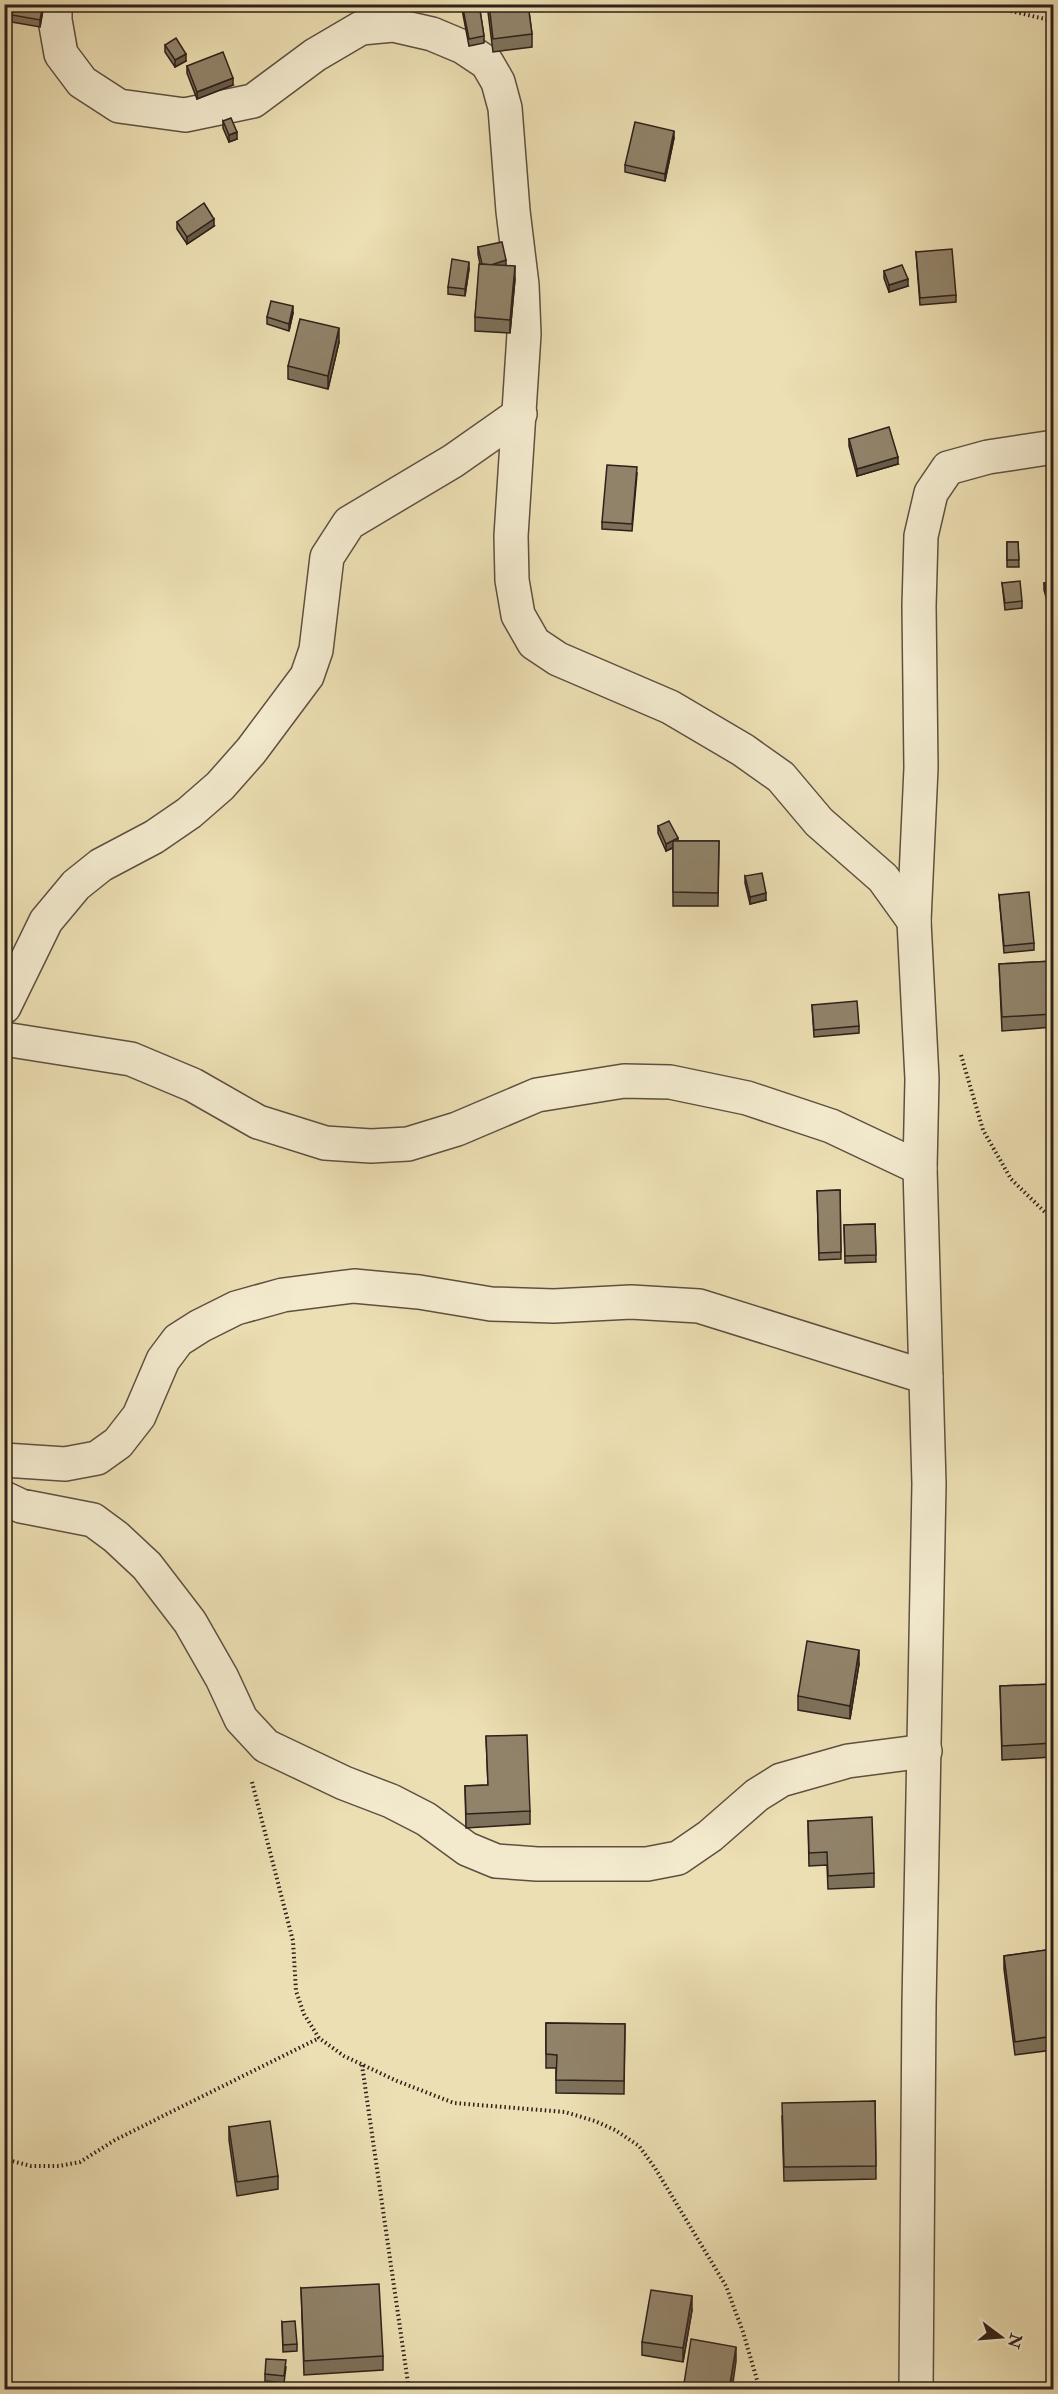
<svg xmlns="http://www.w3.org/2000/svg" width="1058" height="2394" viewBox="0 0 1058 2394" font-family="'IM FELL Double Pica',serif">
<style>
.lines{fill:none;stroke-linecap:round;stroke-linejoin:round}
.street-casing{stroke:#5e5040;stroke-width:36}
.path{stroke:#2f201a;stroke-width:4;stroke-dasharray:1.5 3;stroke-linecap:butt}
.street{stroke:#f3eace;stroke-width:33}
.wall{fill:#7d715b;stroke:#2f201a;stroke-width:1.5}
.shaded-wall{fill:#665c4a;stroke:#2f201a;stroke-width:1.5}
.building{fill:#91836a;stroke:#2f201a;stroke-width:1.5}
</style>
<rect width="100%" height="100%" fill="#ecdfb3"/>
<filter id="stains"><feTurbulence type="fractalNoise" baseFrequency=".00333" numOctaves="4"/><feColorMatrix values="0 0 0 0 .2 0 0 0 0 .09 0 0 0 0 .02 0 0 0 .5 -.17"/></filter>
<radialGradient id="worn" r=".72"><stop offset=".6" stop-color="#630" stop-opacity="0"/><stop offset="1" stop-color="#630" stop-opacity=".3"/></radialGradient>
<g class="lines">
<g class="street-casing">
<g id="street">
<polyline points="55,4 55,20 61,54 82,82 119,106 185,115 253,101 315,55 361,28 393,25 432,34 463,47 487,63 498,82 505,108 513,211 522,285 524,334 511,536 512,580 518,615 534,643 558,659 670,707 743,750 781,777 819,822 883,878 914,921"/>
<polyline points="4,1007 46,921 76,885 101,865 154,837 189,813 220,786 251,751 307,676 316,650 327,557 349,523 453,461 520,414"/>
<polyline points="4,1039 131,1059 193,1085 258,1122 325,1143 371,1146 408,1144 457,1129 537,1095 624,1081 670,1082 747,1098 831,1126 920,1168"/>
<polyline points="4,1460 65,1464 97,1458 118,1443 139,1416 163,1360 178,1340 200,1326 236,1308 283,1295 354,1286 419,1292 491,1304 554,1306 631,1302 699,1306 926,1377"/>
<polyline points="4,1498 21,1506 93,1520 116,1537 147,1566 190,1622 222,1678 241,1719 266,1746 344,1783 391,1801 426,1819 467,1849 496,1861 537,1864 647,1864 678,1858 710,1836 757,1795 781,1780 848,1761 925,1751"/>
<polyline points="916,2390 919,2005 929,1484 920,1168 922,1079 914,921 921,768 919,606 921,536 931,493 948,468 988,457 1054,447"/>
</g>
</g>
<g class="path">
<polyline points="980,4 1054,21"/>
<polyline points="961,1055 983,1130 1011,1179 1054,1221"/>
<polyline points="252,1782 293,1941 296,1991 304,2014 319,2038 344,2056 397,2081 454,2103 565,2112 595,2121 615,2130 639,2146 655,2168 726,2286 743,2332 760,2390"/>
<polyline points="362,2065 409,2390"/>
<polyline points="4,2159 31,2166 59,2166 80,2162 115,2140 319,2038"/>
</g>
<use href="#street" class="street"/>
</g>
<g class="wall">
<polygon points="15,4 44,4 40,27 12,22 12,15"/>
<polygon points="461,4 479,4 484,36 484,43 469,46"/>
<polygon points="487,4 528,4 532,34 532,47 493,52"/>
<polygon points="165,45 186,61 175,67 165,52"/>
<polygon points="187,66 233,85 197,99 187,73"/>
<polygon points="223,121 237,139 229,142 223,128"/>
<polygon points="674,138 665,181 625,172 625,165"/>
<polygon points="177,222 214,226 187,244 177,229"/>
<polygon points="478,247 506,265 515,279 510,333 475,331 475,317 480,264 478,254"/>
<polygon points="916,252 956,295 956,302 920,305"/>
<polygon points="469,269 465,296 448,294 448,287"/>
<polygon points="884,271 908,286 889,292 884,278"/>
<polygon points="293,313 289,331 267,324 267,317"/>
<polygon points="339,342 328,389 288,379 288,366"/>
<polygon points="849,439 898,464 857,476 849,446"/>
<polygon points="637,474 632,531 602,529 602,522"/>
<rect x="1049" y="534" width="4" height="41"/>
<polygon points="1007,542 1018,542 1019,567 1007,567"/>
<polygon points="1053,581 1053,602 1048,604 1044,590 1044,583"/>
<polygon points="1002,583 1022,601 1022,608 1005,610"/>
<polygon points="658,826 678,841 719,841 718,906 673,906 673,848 666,851 658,833"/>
<polygon points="745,876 766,900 750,904 745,883"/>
<polygon points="999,895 1034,943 1034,950 1004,953"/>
<polygon points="1053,961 1053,1027 1002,1031 999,964"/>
<polygon points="812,1005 859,1026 859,1033 814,1037"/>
<polygon points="840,1190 841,1259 819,1260 817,1191"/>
<polygon points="875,1224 876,1262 845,1263 844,1225"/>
<polygon points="859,1664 850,1719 798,1710 798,1696"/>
<polygon points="1053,1684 1053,1757 1002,1760 1000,1686"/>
<polygon points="486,1736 530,1811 530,1824 466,1828 465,1786 488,1785"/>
<polygon points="808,1821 874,1873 874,1887 828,1889 827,1865 809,1866"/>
<polygon points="1053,1949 1053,2050 1015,2055 1004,1969 1004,1956"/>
<polygon points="546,2023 625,2024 624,2094 556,2093 556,2068 546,2068"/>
<polygon points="875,2101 876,2179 784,2181 782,2116"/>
<polygon points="229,2127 278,2176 278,2189 237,2196 229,2140"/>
<polygon points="301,2288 383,2356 383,2370 304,2375"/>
<polygon points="692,2310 683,2362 642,2355 642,2342"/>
<polygon points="282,2322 297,2344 297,2351 283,2352"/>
<polygon points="286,2367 284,2383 265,2381 265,2374"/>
</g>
<g class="shaded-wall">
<polygon points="43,4 44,4 40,27 40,20"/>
<polygon points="186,54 186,61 175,67 175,60"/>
<polygon points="233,78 233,85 197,99 197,92"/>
<polygon points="674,131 674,138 665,181 665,174"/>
<polygon points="237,132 237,139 229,142 229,135"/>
<polygon points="214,219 214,226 187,244 187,237"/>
<polygon points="506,260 506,267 483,267"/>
<polygon points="469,262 469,269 465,296 465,289"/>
<polygon points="515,266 515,279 510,333 510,320"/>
<polygon points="908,279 908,286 889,292 889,285"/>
<polygon points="293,306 293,313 289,331 289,324"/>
<polygon points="339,328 339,342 328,389 328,376"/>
<polygon points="898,457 898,464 857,476 857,469"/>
<polygon points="1053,595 1053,602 1048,604 1048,597"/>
<polygon points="678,838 678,845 666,851 666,844"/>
<polygon points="766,893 766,900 750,904 750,897"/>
<polygon points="859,1650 859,1664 850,1719 850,1706"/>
<polygon points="692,2296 692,2310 683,2362 683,2348"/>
<polygon points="736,2347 736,2361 732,2390 729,2390"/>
</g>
<g class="building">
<polygon points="15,4 43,4 40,20 12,15"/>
<polygon points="462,4 479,4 484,36 469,39"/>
<polygon points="489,4 528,4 532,34 493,39"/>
<polygon points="176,38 186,54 175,60 165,45"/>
<polygon points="223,52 233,78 197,92 187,66"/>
<polygon points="231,118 237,132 229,135 223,121"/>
<polygon points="635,122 674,131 665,174 625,165"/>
<polygon points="204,203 214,219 187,237 177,222"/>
<polygon points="502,242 506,260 491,265 482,264 478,247"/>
<polygon points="952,249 956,295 920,298 916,252"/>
<polygon points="452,259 469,262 465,289 448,287"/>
<polygon points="479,264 515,266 510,320 475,317"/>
<polygon points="902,265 908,279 889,285 884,271"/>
<polygon points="271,301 293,306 289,324 267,317"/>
<polygon points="300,319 339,328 328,376 288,366"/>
<polygon points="889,427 898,457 857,469 849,439"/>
<polygon points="607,465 637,467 632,524 602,522"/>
<polygon points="1053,483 1053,522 1052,522 1050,484"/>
<rect x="1049" y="534" width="4" height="34"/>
<polygon points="1007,542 1018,542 1019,560 1007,560"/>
<polygon points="1020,581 1022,601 1005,603 1002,583"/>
<polygon points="1053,581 1053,595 1048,597 1044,583"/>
<polygon points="669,821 678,838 666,844 658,826"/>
<polygon points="673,841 719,841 718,893 673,892"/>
<polygon points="762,873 766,893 750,897 745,876"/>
<polygon points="1029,892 1034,943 1004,946 999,895"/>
<polygon points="1053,961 1053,1014 1002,1017 999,964"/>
<polygon points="857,1001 859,1026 814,1030 812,1005"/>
<polygon points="840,1190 841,1252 819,1253 817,1191"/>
<polygon points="875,1224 876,1255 845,1256 844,1225"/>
<polygon points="807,1641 859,1650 850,1706 798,1696"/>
<polygon points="1053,1684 1053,1743 1002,1746 1000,1686"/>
<polygon points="527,1735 530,1811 466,1814 465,1786 488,1785 486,1736"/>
<polygon points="872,1817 874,1873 828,1876 827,1852 809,1853 808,1821"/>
<polygon points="1053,1949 1053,2036 1015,2042 1004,1956"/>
<polygon points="546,2023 625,2024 624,2081 556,2080 557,2055 546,2054"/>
<polygon points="875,2101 876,2166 784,2167 782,2103"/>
<polygon points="270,2121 278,2176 237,2182 229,2127"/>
<polygon points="379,2284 383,2356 304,2361 301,2288"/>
<polygon points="651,2290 692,2296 683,2348 642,2342"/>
<polygon points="295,2321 297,2344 283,2345 282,2322"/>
<polygon points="691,2339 736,2347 729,2390 683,2390"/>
<polygon points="266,2359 286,2360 284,2376 265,2374"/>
</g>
<rect width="1058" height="2394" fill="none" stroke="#ecdfb3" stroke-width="24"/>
<rect x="6" y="6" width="1046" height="2382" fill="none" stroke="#2f201a" stroke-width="3"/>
<rect x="12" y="12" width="1034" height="2370" fill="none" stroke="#2f201a" stroke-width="1.5"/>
<g transform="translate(1001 2337) rotate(106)" stroke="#f3eace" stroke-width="4.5" paint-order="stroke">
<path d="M0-4.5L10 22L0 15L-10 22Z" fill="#2f201a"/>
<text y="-9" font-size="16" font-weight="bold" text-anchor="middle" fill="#2f201a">N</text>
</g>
<rect width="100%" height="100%" filter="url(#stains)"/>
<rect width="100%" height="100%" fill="url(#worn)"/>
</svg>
